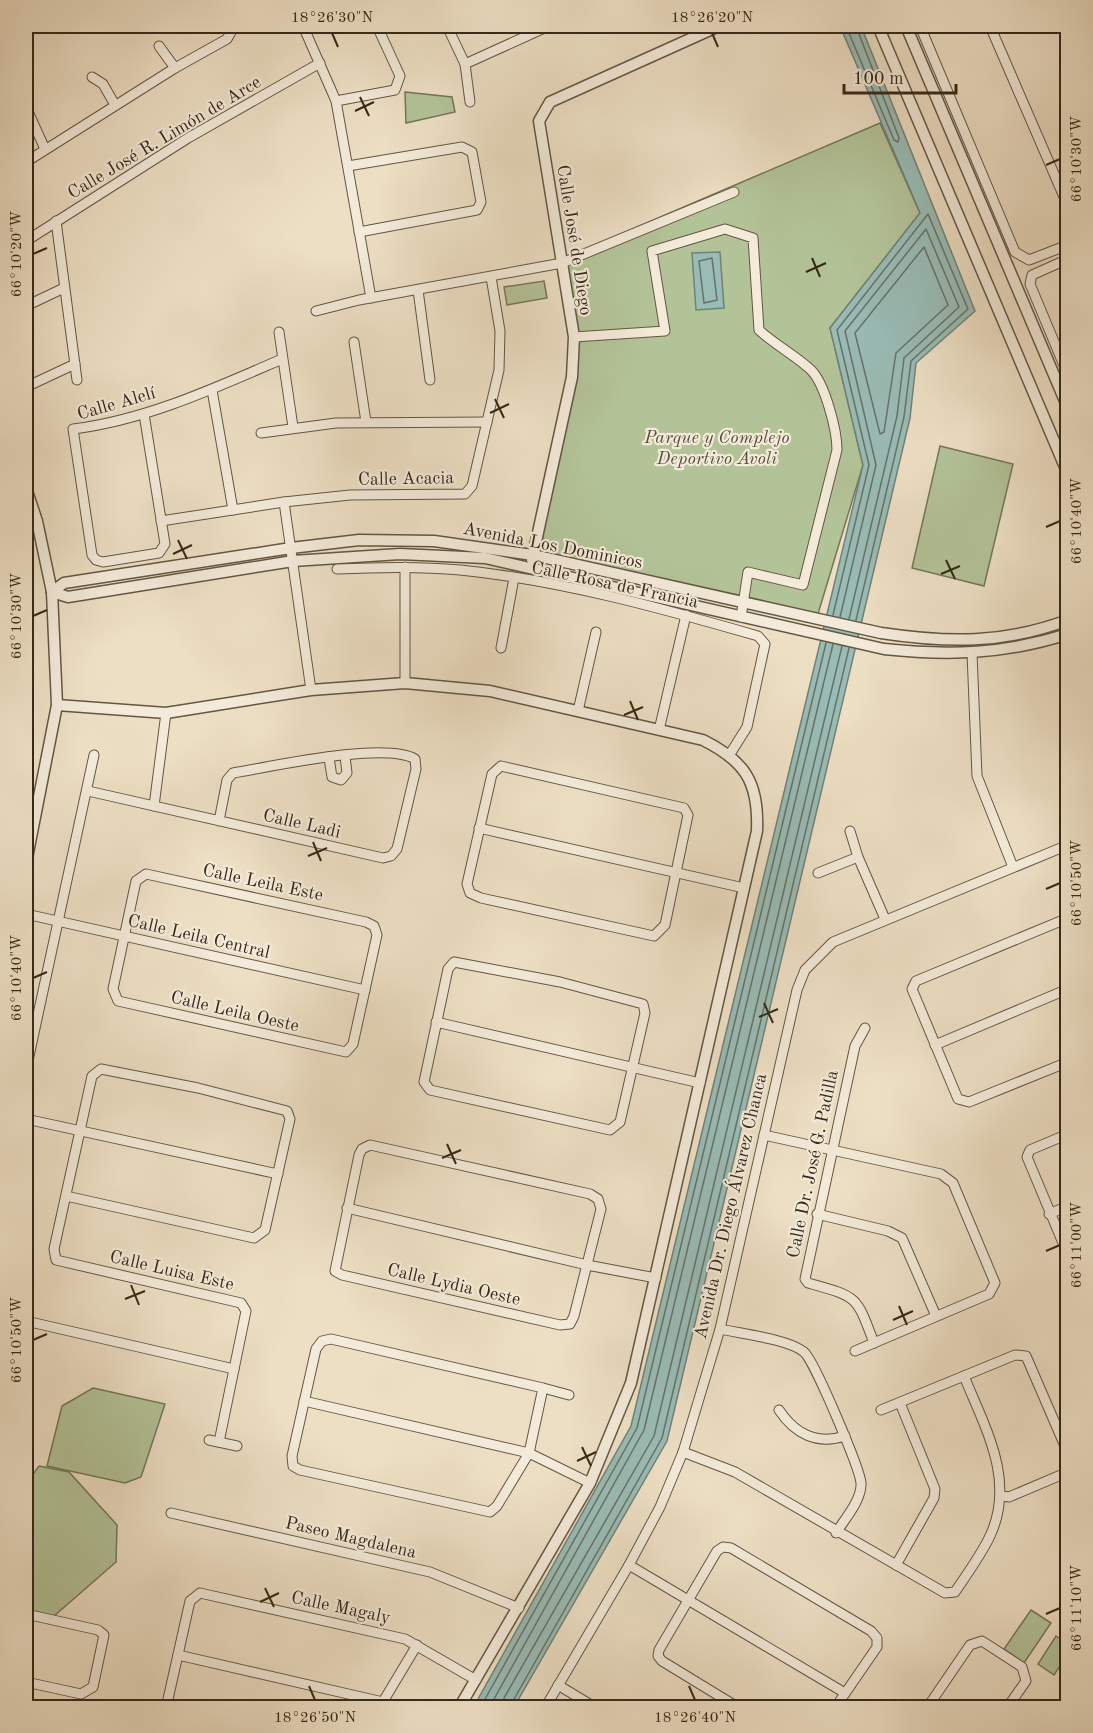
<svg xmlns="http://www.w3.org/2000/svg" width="1093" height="1733" viewBox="0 0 1093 1733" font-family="'Old Standard TT',serif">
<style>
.green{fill:#b3c398;stroke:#747658;stroke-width:1.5}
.water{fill:#99bcb6;stroke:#718177;stroke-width:1.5}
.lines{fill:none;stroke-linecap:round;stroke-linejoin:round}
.shore{stroke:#677267;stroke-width:1.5}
.minor-casing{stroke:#635643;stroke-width:11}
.tertiary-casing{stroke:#635643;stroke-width:13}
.minor{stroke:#f3ead9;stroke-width:9}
.tertiary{stroke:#f3ead9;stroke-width:10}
.ticks{fill:none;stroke:#352818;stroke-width:2}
.labels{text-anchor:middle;stroke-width:4.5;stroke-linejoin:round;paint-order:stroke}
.street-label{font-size:18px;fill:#352818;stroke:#f3ead9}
.park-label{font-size:18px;font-style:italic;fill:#544f38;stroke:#f3ead9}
.neatline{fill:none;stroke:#352818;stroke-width:2}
.ticks-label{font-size:15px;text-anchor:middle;fill:#352818}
</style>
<rect width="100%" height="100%" fill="#eddfc4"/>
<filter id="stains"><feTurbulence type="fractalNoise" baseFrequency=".00333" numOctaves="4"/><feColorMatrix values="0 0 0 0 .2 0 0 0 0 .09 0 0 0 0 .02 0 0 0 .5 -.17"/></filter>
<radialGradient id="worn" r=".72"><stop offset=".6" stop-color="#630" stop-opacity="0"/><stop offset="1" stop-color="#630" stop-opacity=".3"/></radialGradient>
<g class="green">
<polygon points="405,92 452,97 455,112 406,123"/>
<polygon points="880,123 920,213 830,328 863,465 817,617 545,552 542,546 543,533 574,377 567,263 574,254"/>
<polygon points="544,281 547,298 507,305 504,287"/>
<polygon points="940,446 1013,464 984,586 912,568"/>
<polygon points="93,1388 165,1404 141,1477 125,1483 47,1466 62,1406"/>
<polygon points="39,1466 69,1472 117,1525 116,1562 54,1616 35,1614 26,1605 26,1484"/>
<polygon points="1031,1610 1051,1623 1024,1663 1004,1649"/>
<polygon points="1056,1636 1067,1644 1067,1655 1054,1675 1038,1664"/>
</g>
<g class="water">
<polygon points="840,26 861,26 975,311 916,363 910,418 667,1441 514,1707 473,1708 631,1426 863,465 830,328 920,213"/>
<polygon points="720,252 724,308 696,310 692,253"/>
</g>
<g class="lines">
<g class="shore">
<polyline points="846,26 894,140 898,142 899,138 856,26"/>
<polygon points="924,247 948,305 896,353 884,432 880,434 855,333"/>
<polygon points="712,258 717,300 704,303 699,261"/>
<polyline points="833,615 869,465 837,330 928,214 968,309 911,361 904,417 856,620"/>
<polyline points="840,617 876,465 845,331 926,229 959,307 904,358 897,416 849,619"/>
<polyline points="480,1708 637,1428 826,643"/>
<polyline points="489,1708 644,1430 833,644"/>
<polyline points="502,1708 504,1698 654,1436 842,646"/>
<polyline points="509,1708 662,1438 849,648"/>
</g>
<g class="minor-casing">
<g id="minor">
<polyline points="303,26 336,101 371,298"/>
<polyline points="447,26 465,64 470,102"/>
<polyline points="920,26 1015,252 1029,260 1068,245"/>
<polyline points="990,26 1068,206"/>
<polyline points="1062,26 1068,39"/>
<polyline points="159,46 175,68"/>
<polyline points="465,64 549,26"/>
<polyline points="92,77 103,84 115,105"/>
<polyline points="336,101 395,90 400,76 377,26"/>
<polyline points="26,107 45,149"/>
<polyline points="26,162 175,68 227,39 231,32 228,26"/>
<polyline points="348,166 462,147 472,152 481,202 477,210 359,232"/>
<polyline points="56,221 77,380"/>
<polyline points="26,241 188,138 320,63"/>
<polyline points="1068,259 1032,275 1030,284 1068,375"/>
<polyline points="418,290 430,380"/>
<polyline points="26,306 64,288"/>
<polyline points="316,311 359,300 562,263 734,192"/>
<polyline points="279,332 293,427"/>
<path d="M574 337 665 331 652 251 725 229 753 238 759 330C775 345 795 355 811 370 825 384 837 430 837 450L803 585 748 572 741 617"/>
<polyline points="354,342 366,422"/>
<polyline points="26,387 75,364"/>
<polyline points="212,390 233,510"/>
<path d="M144 414 165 544 159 553 103 562 96 560 92 555 73 429C146 420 215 388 282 359"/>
<polyline points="261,433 336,423 487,422"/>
<polyline points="284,502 311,690"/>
<polyline points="161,521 284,502 350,495 465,494 472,486 499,370 500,331 491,277"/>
<polyline points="26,524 37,521"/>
<polyline points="405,567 405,683"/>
<path d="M337 569C378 567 419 566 460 570 560 580 661 608 758 636L765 644 747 727 730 754"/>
<polyline points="501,648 514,578"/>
<polyline points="972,653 977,776 1013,867"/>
<polyline points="578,711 596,632"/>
<polyline points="659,730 686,615"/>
<polyline points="329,758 332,777 341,780 347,773 345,756"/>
<polygon points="501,766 684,808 688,815 665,925 654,936 481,898 470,893 467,884 492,774"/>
<path d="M88 791 383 858 391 856 397 849 416 769 415 759C385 741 270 767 233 773L227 780 219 821"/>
<polyline points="154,806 166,713"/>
<polyline points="479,828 744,888"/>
<polyline points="850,831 858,857 885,919"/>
<polyline points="818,873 858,857"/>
<polygon points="146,874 366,922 374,926 377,935 353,1044 346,1052 118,1001 113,989 136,881"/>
<polyline points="26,914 365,990"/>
<polyline points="1068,918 916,981 912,989 958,1099 969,1102 1068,1062"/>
<polygon points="454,962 560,982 643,1004 645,1013 620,1122 610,1130 430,1090 424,1082 448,969"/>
<polyline points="436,1022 700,1083"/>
<path d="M865 1028 855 1046 805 1279 808 1283C858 1297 856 1295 874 1343"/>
<polyline points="935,1045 1068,989"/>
<polyline points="26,1070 94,755"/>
<polyline points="26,1119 278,1174"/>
<polyline points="1068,1134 1030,1150 1027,1157 1068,1255"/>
<polyline points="764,1135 941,1174 953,1183 995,1283 989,1294 855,1351"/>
<polygon points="370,1145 590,1194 598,1199 601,1209 574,1316 570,1324 560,1325 342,1275 335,1271 359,1155 362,1149"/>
<polyline points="66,1196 254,1238 265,1230 290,1119 287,1111 198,1088 101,1069 92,1076 54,1249 56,1260 241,1303 246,1311 219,1442"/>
<polyline points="347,1208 587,1265 656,1278"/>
<polyline points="817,1214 888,1231 902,1238 936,1316"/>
<polyline points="1049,1214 1068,1206"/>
<polyline points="26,1321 234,1369"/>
<path d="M720 1329C742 1334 788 1339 804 1352 814 1360 860 1469 861 1483 862 1500 844 1520 836 1533"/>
<polyline points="543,1388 529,1453 497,1506 490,1512 300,1470 293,1466 292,1456 316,1349 322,1341 331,1339 543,1388 569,1395"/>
<polyline points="304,1401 529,1453 590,1483"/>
<path d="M779 1410C795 1434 817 1445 845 1436"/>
<polyline points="881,1410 1015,1355 1026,1356 1068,1453"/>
<polyline points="209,1440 237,1446"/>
<path d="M683 1452 735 1472 945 1593 955 1592C967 1574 981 1555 990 1536 1016 1480 985 1428 964 1376"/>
<polyline points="1002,1496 1009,1497 1068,1472"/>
<polyline points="171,1513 430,1572 519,1608"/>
<polyline points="629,1565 845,1693"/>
<polyline points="896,1565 934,1498 935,1489 900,1403"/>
<polyline points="26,1614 98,1630 104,1635 93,1687 81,1694 26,1682"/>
<polyline points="178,1655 383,1702"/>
<polyline points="558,1685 596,1708"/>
<polyline points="381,1705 417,1645"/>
<polyline points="166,1708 190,1601 200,1593 405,1639 476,1680"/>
<polyline points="545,1708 629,1565 660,1507 683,1452 720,1329 797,990 805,970 833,942 1068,845"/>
<polyline points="739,1708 662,1661 658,1656 659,1650 717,1551 723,1547 731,1548 871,1631 877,1638 877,1647 835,1708"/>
<polyline points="927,1708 970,1645 982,1641 1022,1667 1026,1681 1007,1708"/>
</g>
</g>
<g class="tertiary-casing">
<g id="tertiary">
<polyline points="878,26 1068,474"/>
<polyline points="906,26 1068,408"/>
<polyline points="26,488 37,521 52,592 57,705 26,863"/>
<polyline points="532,560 572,377 574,337 539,121 550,102 719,26"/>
<path d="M52 592 64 583 291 548 359 540 434 541 533 555 881 633C948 643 1003 644 1068 620"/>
<path d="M52 592 68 597 293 561 400 554 485 558 884 649C950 656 1005 654 1068 634"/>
<path d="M57 705 166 713 311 690 405 683 490 691 703 740C745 761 759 782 757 831L631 1383 590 1483 459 1708"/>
</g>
</g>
<use href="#minor" class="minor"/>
<use href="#tertiary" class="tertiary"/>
</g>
<path class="ticks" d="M332 33 338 47M712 33 718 47M360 97 369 116M355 111 374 102M1046 165 1060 159M33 254 47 248M812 258 820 277M806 272 826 263M495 399 504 418M490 413 509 404M1046 527 1060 521M178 540 187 559M173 554 192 545M946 560 955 579M941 574 960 566M33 616 47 610M630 701 638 720M624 715 643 707M313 842 321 861M308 856 327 848M1046 889 1060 883M33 978 47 972M764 1003 773 1023M759 1017 778 1009M447 1144 456 1164M442 1158 461 1150M1046 1251 1060 1245M131 1285 139 1305M125 1299 145 1291M899 1306 907 1325M893 1320 913 1311M33 1340 47 1334M582 1447 591 1466M577 1461 596 1452M265 1588 274 1607M260 1602 279 1593M1046 1614 1060 1608M309 1686 315 1700M689 1686 695 1700"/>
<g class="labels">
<g class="street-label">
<text transform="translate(164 137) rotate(-31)" y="6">Calle José R. Limón de Arce</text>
<text transform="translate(575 240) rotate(81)" y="6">Calle José de Diego</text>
<text transform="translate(116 403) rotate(-16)" y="6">Calle Alelí</text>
<text transform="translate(406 478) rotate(-1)" y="6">Calle Acacia</text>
<text transform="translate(553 545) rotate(11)" y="6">Avenida Los Dominicos</text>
<text transform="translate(615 584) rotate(12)" y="6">Calle Rosa de Francia</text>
<text transform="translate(302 823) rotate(13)" y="6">Calle Ladi</text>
<text transform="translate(263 882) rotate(12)" y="6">Calle Leila Este</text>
<text transform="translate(199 936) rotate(13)" y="6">Calle Leila Central</text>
<text transform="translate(235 1011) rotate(13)" y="6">Calle Leila Oeste</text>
<text transform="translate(812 1164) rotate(-78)" y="6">Calle Dr. José G. Padilla</text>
<text transform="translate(730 1206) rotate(-77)" y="6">Avenida Dr. Diego Álvarez Chanca</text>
<text transform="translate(172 1270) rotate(13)" y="6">Calle Luisa Este</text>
<text transform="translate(454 1284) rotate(13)" y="6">Calle Lydia Oeste</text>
<text transform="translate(351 1537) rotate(13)" y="6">Paseo Magdalena</text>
<text transform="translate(341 1607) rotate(12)" y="6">Calle Magaly</text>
</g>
<g class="park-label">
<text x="717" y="443">Parque y Complejo<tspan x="717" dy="21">Deportivo Avoli</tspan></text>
</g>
</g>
<rect width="1093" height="1733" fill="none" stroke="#eddfc4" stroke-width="66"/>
<path d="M844 84v9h112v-9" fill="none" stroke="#352818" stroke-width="3"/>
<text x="853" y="84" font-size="18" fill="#352818" stroke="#f3ead9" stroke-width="4.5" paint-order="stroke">100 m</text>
<rect x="33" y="33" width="1027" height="1667" class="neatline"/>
<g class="ticks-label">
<text x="332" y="22">18°26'30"N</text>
<text x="712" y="22">18°26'20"N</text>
<text transform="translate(1076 159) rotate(-90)" y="5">66°10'30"W</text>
<text transform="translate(16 254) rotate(-90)" y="5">66°10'20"W</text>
<text transform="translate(1076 521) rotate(-90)" y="5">66°10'40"W</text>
<text transform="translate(16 616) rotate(-90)" y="5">66°10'30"W</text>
<text transform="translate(1076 883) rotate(-90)" y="5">66°10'50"W</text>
<text transform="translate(16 978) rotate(-90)" y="5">66°10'40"W</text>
<text transform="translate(1076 1245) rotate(-90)" y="5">66°11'00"W</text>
<text transform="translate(16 1340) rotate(-90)" y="5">66°10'50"W</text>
<text transform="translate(1076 1608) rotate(-90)" y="5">66°11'10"W</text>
<text x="315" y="1722">18°26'50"N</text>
<text x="695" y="1722">18°26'40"N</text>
</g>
<rect width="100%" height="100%" filter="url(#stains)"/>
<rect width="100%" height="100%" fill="url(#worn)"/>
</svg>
